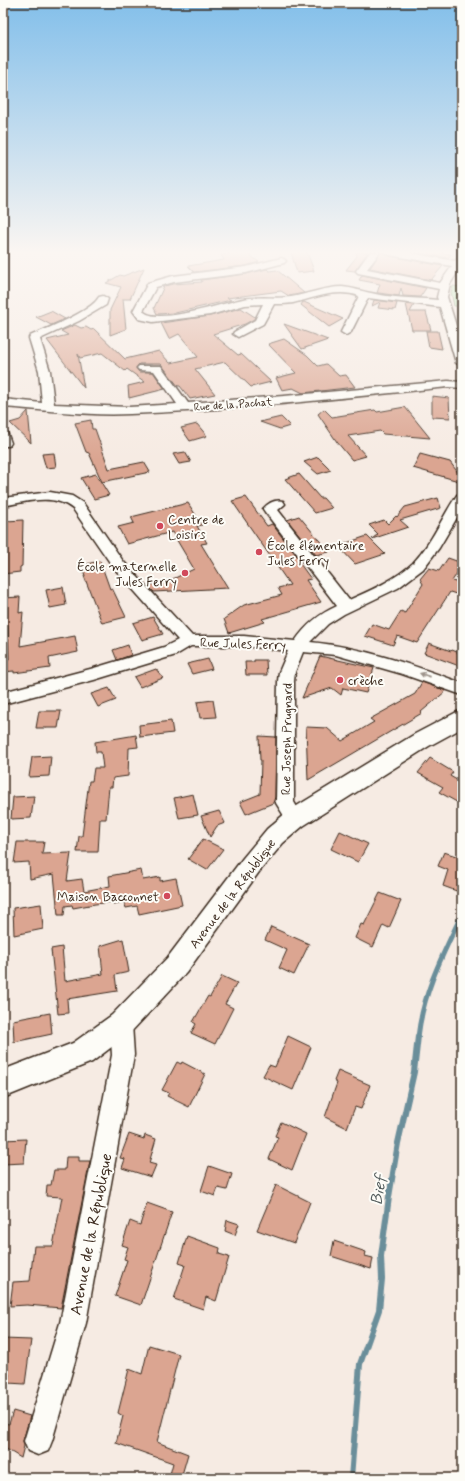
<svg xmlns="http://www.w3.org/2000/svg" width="465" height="1481" viewBox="0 0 465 1481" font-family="Mynerve,sans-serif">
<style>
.green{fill:#a8e1a6;stroke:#728662}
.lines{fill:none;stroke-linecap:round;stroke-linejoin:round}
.stream-far1{stroke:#6b8e9a;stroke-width:5}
.stream{stroke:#6b8e9a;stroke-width:6}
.building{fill:#dba591;stroke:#3b2a1e}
.minor-casing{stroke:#3b2a1e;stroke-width:3}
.tertiary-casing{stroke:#3b2a1e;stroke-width:3}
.minor{fill:#fdfcf7;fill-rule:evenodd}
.tertiary{fill:#fdfcf7;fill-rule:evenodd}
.oneway{fill:#9c938a}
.poi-dot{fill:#d1495b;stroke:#fdfcf7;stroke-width:1.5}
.labels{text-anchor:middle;stroke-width:4;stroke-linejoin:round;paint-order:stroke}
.far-street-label{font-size:11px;fill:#3b2a1e;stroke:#fdfcf7}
.poi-label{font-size:13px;fill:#3b2a1e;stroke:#fdfcf7;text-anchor:start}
.street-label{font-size:13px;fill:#3b2a1e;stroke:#fdfcf7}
.near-street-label{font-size:16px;fill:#3b2a1e;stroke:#fdfcf7}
.near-water-label{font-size:17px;font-style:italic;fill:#535c5c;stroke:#fdfcf7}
</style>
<rect width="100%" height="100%" fill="#f6ebe3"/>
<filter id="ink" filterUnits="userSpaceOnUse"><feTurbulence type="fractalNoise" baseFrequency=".025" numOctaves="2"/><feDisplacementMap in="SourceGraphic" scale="8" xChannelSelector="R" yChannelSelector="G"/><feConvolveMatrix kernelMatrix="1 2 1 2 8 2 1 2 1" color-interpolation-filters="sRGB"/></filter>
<g filter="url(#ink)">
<polygon class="green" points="453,286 462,287 462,306 454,306 451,292"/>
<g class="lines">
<path class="stream-far1" d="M418 1037C423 992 443 954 462 914"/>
<polyline class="stream" points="351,1478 360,1364 379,1310 382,1279 381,1256 389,1197 398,1143 414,1072 418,1036"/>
</g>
<g class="building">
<polygon points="239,252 246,252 259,262 246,266 194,272 188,266 224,260 221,255"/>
<polygon points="291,252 307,252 314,271 297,273"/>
<polygon points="356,252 368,252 355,271 346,270 357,256"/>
<polygon points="381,252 390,256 443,266 431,280 370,268"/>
<polygon points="412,252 437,252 451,254 448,258"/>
<polygon points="144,268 130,299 123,299 126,329 110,335 110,310 121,287 106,283 120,275 123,276"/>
<polygon points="267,269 269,271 277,270 304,293 289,296 281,291 227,298 231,300 175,313 157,314 154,308 164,286 173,284 202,282 201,280 246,274"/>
<polygon points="362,275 426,288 420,297 403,296 401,288 399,296 379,293 377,293 380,284 359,280"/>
<polygon points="374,300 397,303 395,310 378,308 380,302 372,306"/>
<polygon points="303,302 304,302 343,319 329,327 301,305"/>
<polygon points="406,304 414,305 410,312 426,312 431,330 412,330"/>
<polygon points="241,308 255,317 254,319 245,324 213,334 238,355 241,354 271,382 251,387 225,362 195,369 215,394 190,399 180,386 178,386 161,364 139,364 136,368 139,372 153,372 165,389 129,398 128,386 145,382 127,369 125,371 102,353 80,358 78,354 84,388 47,340 68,335 61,331 75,325 81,328 86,327 91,330 94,329 125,359 159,351 170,363 198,357 179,334 169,339 161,323 210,316"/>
<polygon points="51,311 65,319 51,325 36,317"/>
<polygon points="284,324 328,340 302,349"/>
<polygon points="426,331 438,331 442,349 429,347"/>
<polygon points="284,339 307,355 318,366 326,364 339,376 346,375 355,387 303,393 293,388 282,390 276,378 296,373 268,344"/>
<polygon points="432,396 449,398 450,418 432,417"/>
<polygon points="405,407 430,438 383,434 380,431 348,436 366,456 352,460 337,442 318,414 324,409 332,417 375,410 377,412"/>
<polygon points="28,411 31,443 10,423 20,420"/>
<polygon points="281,417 290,426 280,429 260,422"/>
<polygon points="91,420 92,429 95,429 109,469 144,462 150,472 102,482 89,453 86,452 75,423"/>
<polygon points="197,424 207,436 190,441 181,428"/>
<polygon points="185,452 191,462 179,464 173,454"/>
<polygon points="54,453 56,467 46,468 42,454"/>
<polygon points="420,454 450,462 462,478 462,482 413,468"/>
<polygon points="318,457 331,470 318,474 304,462"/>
<polygon points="96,474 109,495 94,499 81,478"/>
<polygon points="299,474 320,498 323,498 332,508 315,513 285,479"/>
<polygon points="246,497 267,526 272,524 300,560 298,561 311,579 306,580 321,602 262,619 265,622 229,633 224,619 244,605 282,595 278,588 290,585 232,501"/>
<polygon points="438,498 441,508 400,520 408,527 372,539 378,534 369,525 384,520 388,524 396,516 397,517 405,507"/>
<polygon points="188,503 202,525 197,526 207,543 201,544 228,588 154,592 148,586 175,578 194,569 172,532 127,544 118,527 134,523 131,517"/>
<polygon points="299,516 329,552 316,555 287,520"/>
<polygon points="23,520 22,566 20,567 20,572 3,574 6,521"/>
<polygon points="367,536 385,554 355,564 338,546"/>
<polygon points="448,558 462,563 462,566 452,581 462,584 462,596 450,592 417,643 397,636 393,645 365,636 372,624 389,630 401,611 405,613 423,584 420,579 429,568 439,571"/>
<polygon points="100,561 110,589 112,588 126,617 102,623 84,576 85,576 82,565"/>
<polygon points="63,587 66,605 50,608 46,590"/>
<polygon points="20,597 19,613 23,612 20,646 75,636 78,652 49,658 50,668 14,673 14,671 3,672 3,660 9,659 8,624 3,625 3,598"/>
<polygon points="153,617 163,634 142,640 133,623"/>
<polygon points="429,643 451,651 452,650 462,654 462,667 424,653"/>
<polygon points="128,645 131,655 117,660 113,650"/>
<polygon points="320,656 374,668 366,693 343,688 341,695 332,688 302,698"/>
<polygon points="208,659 212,669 192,674 187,664"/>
<polygon points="254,660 266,660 267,675 246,675 245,662 254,662"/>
<polygon points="156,669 163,678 140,687 134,677"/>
<polygon points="422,682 446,691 421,712 422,713 308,780 306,727 327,728 342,741 374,722 370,719 415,694"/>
<polygon points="109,688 116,700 98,707 91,694"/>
<polygon points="213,700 216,717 200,718 197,702"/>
<polygon points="39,711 61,711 58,728 36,728"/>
<polygon points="171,721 173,733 140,737 139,725"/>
<polygon points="136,735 138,747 129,748 128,776 113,778 112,787 109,787 106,819 100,819 98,852 77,852 79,836 82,836 89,781 92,781 94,768 103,768 101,752 96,752 95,742"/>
<polygon points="259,736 276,737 275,797 273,803 246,814 240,802 260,794 261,760 260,760"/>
<polygon points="51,756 49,776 29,777 32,757"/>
<polygon points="430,758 453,772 450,776 462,783 462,805 439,792 443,787 418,773"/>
<polygon points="193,794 198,815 179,818 174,798"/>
<polygon points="34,796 31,818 11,819 13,797"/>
<polygon points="219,811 225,823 217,826 210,837 201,816"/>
<polygon points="340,831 368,844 358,862 331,849"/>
<polygon points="203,839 223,849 207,870 188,859"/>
<polygon points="17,842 44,842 42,854 71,853 67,881 82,879 84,891 110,886 109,876 141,870 143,880 160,877 160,881 176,878 182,905 139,914 137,906 126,908 124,902 113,904 113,902 95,904 73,908 72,905 65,906 64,915 58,915 54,874 30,879 29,862 14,863"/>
<polygon points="444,852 462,858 462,893 443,886 448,870 438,866"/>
<polygon points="380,893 401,901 389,928 383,925 373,947 355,938 361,924 364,925"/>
<polygon points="41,904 43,929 14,935 13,908"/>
<polygon points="271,927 309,944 294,975 279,968 287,950 265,940"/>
<polygon points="123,939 129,972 115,975 117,991 67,999 68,1013 58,1014 51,949 62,947 65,981 103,974 100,946"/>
<polygon points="222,976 237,983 225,1004 233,1008 215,1044 191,1033 196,1024 193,1022 208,996 210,997"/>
<polygon points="50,1013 52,1034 14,1042 13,1020"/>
<polygon points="288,1036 311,1047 293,1090 263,1076 269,1065 275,1067"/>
<polygon points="177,1062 181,1064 182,1062 205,1074 189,1107 167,1096 169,1093 162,1090"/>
<polygon points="338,1071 370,1085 361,1109 355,1107 347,1128 325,1117 337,1083 334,1081"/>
<polygon points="281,1122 306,1134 292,1170 269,1159 278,1137 275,1136"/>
<polygon points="129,1134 144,1139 145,1135 156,1139 149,1163 156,1165 151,1177 122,1168 125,1159 120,1158"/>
<polygon points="26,1139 24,1163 3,1164 3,1140"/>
<polygon points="66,1157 79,1157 79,1161 90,1161 61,1308 27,1305 10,1306 13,1282 30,1281 34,1246 53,1246 62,1197 46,1196 47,1185 51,1185 54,1170 65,1170"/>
<polygon points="209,1166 232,1174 227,1190 218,1188 215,1196 201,1191"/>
<polygon points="276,1185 310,1202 294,1243 257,1230"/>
<polygon points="147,1203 172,1212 141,1305 115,1296 127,1260 124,1259 128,1247 122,1245 130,1221 140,1225"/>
<polygon points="227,1220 239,1224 235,1235 225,1231"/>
<polygon points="187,1236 220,1248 219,1254 229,1257 216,1301 206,1297 203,1309 174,1299 185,1265 179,1263"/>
<polygon points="334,1241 366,1252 365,1256 373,1258 371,1269 331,1256"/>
<polygon points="3,1339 31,1340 25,1384 8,1383 9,1374 3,1374"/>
<polygon points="149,1345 179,1354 157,1442 188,1454 181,1478 169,1478 173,1463 116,1443 123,1416 118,1413 129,1369 142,1374"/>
<polygon points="13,1411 30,1416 23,1441 24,1446 21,1458 3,1447 3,1423 9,1424"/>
</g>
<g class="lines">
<g class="minor-casing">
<g id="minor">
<path d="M370 252H380L367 269 440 283 452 266 390 255 385 252H405L455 261 459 256 462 255V265L450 284 447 297 462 345V366L456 363 440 307 368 298 351 332 346 335 341 332 359 296C337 288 314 298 293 303 287 304 280 304 274 304L263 324 238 337 233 334 234 332 255 320 263 304 245 305 210 315 153 322 139 319 133 311 148 283 173 276 246 267 281 258 284 259 286 261 284 263 246 273 174 282 156 287 143 311C156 326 224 303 243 299 259 296 276 299 291 297 308 294 325 287 342 287 353 288 361 291 371 293 391 298 417 298 438 300L437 297 439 289 358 273 356 271Z"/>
<path d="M103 296 108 299 106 305 79 321 40 339 50 371 54 404 129 407 177 404 154 371 139 370 137 368 139 366H161L188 403 284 396 448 381 462 382V388L448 387C342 398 236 410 130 414 88 416 45 410 3 407V399L42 403 39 371 29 338 30 336C47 328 91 312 99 297Z"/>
<polygon points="3,431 7,432 11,443 9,446 3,446"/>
<path d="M50 492 72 496 83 503 123 561 192 636H244L295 641C306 625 319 614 337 606L265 512 263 509C268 503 275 499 283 501L285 504 278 510 349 600C371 590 395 580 413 563 432 543 442 517 457 495L462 494V509L439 548 423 569 398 588 344 614 328 624 310 642C362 647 413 665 462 683V695L402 674 336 655 303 652 295 672 294 681V802L304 819 301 824 295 826 289 824 276 803 278 681 279 672 288 651 244 646H191L176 655 94 680 3 704V692L94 668 164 647 178 640 113 567 73 509C53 493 26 502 3 506V498Z"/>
<polygon points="121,1014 129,1017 132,1024 134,1055 86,1323 52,1441 48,1451 38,1455 28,1451 24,1441 60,1323 112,1055 110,1024 113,1017"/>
</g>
</g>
<g class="tertiary-casing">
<polygon id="tertiary" points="462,710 462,728 429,746 303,826 283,843 259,872 186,973 130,1033 92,1062 3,1098 3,1070 73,1043 112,1015 168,957 243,858 267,829 287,812 415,734 455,713"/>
</g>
<use href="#minor" class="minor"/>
<use href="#tertiary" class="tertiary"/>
</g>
<defs><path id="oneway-solid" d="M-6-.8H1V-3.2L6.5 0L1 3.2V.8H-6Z"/></defs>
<use class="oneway" href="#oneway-solid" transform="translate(425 675) rotate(-161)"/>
</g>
<linearGradient id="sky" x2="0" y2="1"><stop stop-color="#83bfea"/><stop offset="0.55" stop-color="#fbf6f2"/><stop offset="1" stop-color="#fbf6f2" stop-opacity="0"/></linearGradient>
<rect width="465" height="459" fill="url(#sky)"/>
<g class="poi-dot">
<circle cx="160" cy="526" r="4"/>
<circle cx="259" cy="552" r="4"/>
<circle cx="185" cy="573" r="4"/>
<circle cx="340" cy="680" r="4"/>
<circle cx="167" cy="896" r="4"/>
</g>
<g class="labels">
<g class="far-street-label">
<text transform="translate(233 404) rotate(-4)" y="4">Rue de la Pachat</text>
</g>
<g class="poi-label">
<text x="168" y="524">Centre de<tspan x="168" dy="15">Loisirs</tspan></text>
<text x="267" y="550">École élémentaire<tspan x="267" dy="15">Jules Ferry</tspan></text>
<text x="177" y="571" text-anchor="end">École maternelle<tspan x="177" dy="15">Jules Ferry</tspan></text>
<text x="348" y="685">crèche</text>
<text x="159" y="901" text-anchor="end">Maison Bacconnet</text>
</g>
<g class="street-label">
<text transform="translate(243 643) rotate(2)" y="5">Rue Jules Ferry</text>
<text transform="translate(286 739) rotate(-89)" y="5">Rue Joseph Prugnard</text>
<text transform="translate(232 893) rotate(-53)" y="5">Avenue de la République</text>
</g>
<g class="near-street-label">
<text transform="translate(90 1234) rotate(-79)" y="6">Avenue de la République</text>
</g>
<g class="near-water-label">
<text transform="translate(378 1190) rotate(-80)" y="6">Bief</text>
</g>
</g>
<rect width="465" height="1481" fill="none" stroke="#fdfcf7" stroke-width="16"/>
<rect x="8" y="8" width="449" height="1465" fill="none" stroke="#3b2a1e" stroke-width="1.5" filter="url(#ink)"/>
</svg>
